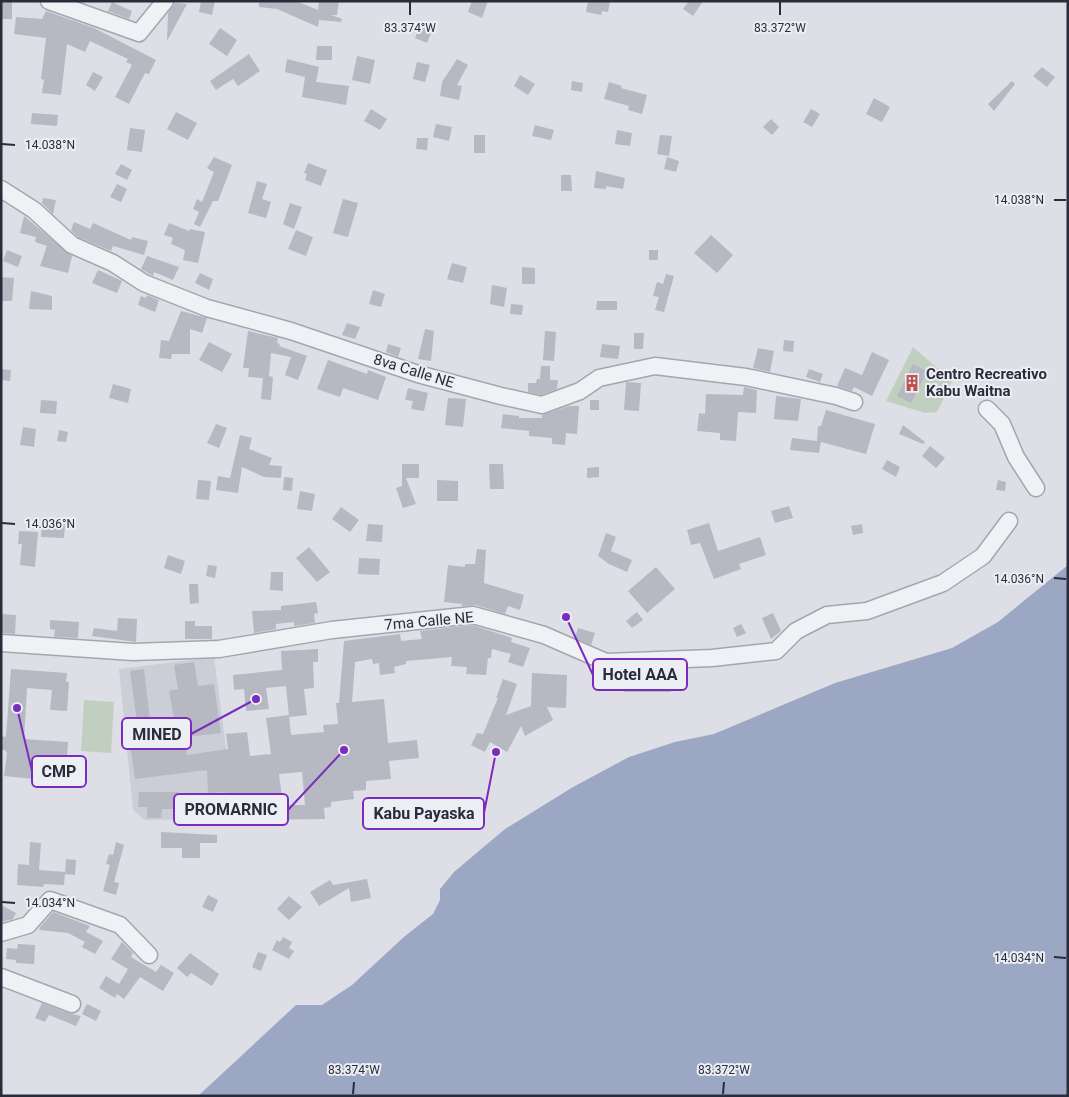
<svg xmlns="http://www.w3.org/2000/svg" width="1069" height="1097" viewBox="0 0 1069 1097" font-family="Roboto,sans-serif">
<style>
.built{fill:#ccced7}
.green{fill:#c1cfc0}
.water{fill:#9ca7c3}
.building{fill:#b6b8c2;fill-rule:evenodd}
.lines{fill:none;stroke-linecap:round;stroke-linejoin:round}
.minor-casing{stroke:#a4a6af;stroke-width:19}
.minor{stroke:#f0f1f5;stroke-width:16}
.ticks{fill:none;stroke:#292c3b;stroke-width:2}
.labels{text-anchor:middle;stroke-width:4;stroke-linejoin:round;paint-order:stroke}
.street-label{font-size:15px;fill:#292c3b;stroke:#edeef4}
.poi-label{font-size:15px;font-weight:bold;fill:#292c3b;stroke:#edeef4;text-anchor:start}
.ticks-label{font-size:12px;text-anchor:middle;fill:#292c3b;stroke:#edeef4;stroke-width:4;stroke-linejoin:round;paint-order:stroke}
.leader{fill:none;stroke:#7b2cbf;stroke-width:2}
.callout-dot{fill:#7b2cbf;stroke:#edeef4;stroke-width:2}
.callout{fill:#edeef4;stroke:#7b2cbf;stroke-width:2}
.callout-label{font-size:16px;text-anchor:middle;font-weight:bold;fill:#292c3b}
</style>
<rect width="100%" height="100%" fill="#dedfe6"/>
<polygon class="built" points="214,657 227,754 242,796 243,818 145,820 133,810 119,669"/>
<g class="green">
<polygon points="913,347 952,381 937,412 925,413 886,401"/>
<polygon points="84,700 114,702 111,753 81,751"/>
</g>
<polygon class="water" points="1068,565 1068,1096 198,1096 296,1005 322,1005 352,985 405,936 433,914 440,900 440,889 454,872 505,829 573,787 629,757 675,742 714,734 835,683 952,648 998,622"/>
<g class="building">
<rect x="1" y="1" width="11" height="18"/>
<polygon points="201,1 215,1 212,15 199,12"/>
<polygon points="259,1 296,1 318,10 319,1 339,1 337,15 331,15 342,19 341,22 319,20 318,27 277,9 259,7"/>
<polygon points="472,1 488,1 482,18 468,12"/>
<polygon points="588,1 610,1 608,12 602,11 601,15 586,12"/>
<polygon points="689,1 703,1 693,16 683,9"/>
<polygon points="112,2 132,11 129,19 108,11"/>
<polygon points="175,3 187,4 167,41 168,13"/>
<polygon points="46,11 94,28 156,60 149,74 145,73 129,104 115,97 132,65 126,62 128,59 90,41 85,52 67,44 61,95 42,93 44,80 41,79 46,38 14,34 16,17 42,19"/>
<polygon points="421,23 434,26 427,43 415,38"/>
<polygon points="220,28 237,40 227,56 209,44"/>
<polygon points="317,46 332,46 332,60 316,60"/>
<polygon points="249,54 260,71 238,86 233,79 216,90 210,81"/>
<polygon points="357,56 375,60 370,84 352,80"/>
<polygon points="287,59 319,67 316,82 349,86 346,105 302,97 305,77 285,72"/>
<polygon points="457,59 468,65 457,85 462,86 459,100 440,96 442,82"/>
<polygon points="417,62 430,65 425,82 413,79"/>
<polygon points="1042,67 1055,77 1047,87 1033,76"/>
<polygon points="93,72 103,77 95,91 86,85"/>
<polygon points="520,75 535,84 528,95 514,86"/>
<polygon points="572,81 583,83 582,92 571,90"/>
<polygon points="1012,81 1015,84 994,111 988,104"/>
<polygon points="609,82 622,86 621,88 647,95 642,114 628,110 629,106 604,99"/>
<polygon points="874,98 890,107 882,122 866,114"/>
<polygon points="371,109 387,119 380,130 364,121"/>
<polygon points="811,109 820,114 812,127 803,122"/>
<polygon points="176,112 197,123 188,140 167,129"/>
<polygon points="32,113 58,115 57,126 31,124"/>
<polygon points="771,119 779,127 772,135 763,127"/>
<polygon points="436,124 452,127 449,141 433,137"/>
<polygon points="535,125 554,130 551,140 532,136"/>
<polygon points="130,128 145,130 142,152 127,150"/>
<polygon points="617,130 632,133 630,146 615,144"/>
<rect x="474" y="135" width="11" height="18"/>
<polygon points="660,135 672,136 669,156 657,154"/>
<polygon points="417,138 428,138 427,150 416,149"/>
<polygon points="214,157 232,165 218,201 213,201 200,227 194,224 199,212 193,209 197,199 202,202 214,172 207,168"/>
<polygon points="667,157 679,161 676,172 664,169"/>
<polygon points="308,163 327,170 321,186 305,180 307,174 304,173"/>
<polygon points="121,164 132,170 127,180 115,174"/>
<polygon points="596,171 625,178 623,189 606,186 606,189 594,188"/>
<polygon points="561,175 571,175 572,191 561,191"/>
<polygon points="257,181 267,184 262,199 271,202 266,218 248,213"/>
<polygon points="117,184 127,189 121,202 110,197"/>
<polygon points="43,198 56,200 53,214 42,203"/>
<polygon points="343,199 358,203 348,237 333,233"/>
<polygon points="290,203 302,207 294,229 283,224"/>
<polygon points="24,216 72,256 68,273 40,266 47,246 35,242 36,237 20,233"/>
<polygon points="74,222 90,229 93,223 131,240 132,237 148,241 144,255 113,246 111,251 78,237 71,230"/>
<polygon points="169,223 189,231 190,229 205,232 198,263 183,260 185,250 171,244 173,238 164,235"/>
<polygon points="296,230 313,237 306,256 288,249"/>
<polygon points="711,235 733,255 717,273 694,253"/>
<polygon points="7,250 22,256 18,267 3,261"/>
<rect x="649" y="250" width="9" height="10"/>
<polygon points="147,256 179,267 173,280 154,272 153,276 141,269"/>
<polygon points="452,263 467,267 463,283 447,279"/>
<polygon points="522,267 535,268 535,284 522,284"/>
<polygon points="98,270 122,281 117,293 92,283"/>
<polygon points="200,273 213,279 209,290 195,283"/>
<polygon points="666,274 674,276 664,312 655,310 659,297 653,296 657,282 663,284"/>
<polygon points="1,277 14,278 12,301 1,301"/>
<polygon points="492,285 507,288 504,307 490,304"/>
<polygon points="373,290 385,294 381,307 369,304"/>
<polygon points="31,291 52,296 52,310 29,309"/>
<polygon points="147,295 159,300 155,312 138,305 141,296 146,298"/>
<polygon points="597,301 617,301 617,310 596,310"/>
<polygon points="511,304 523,305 522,315 510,314"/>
<polygon points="181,311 207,318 202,333 190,329 190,354 172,354 171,359 159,358 161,340 169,341"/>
<polygon points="347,323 360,327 355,339 342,335"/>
<polygon points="425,329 434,331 431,361 418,359"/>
<polygon points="248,331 278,338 277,343 280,344 279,346 307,356 298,380 285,375 291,357 271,353 269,376 273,377 271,400 261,399 263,378 248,377 249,368 243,368"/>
<polygon points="545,331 556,332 554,361 543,360"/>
<polygon points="634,333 644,333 643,349 634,349"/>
<polygon points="784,340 794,341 793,352 783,351"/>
<polygon points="209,342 232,354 222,372 199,360"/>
<polygon points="388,344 401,348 398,357 386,352"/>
<polygon points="602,344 620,346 618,359 600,357"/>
<polygon points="758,348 774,351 770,372 753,368"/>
<polygon points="872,352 889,360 872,396 854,387 852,391 837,386 845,368 862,375"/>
<polygon points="328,360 367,374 368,370 386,377 378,400 343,388 340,397 317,389"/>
<polygon points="913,364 927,371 911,403 897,396"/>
<polygon points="541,366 550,366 550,380 558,380 557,389 541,395 528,392 528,383 536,383 537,379 540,379"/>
<polygon points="1,369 11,370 10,381 1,380"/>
<polygon points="809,369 823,374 820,382 806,377"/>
<polygon points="626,382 641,383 639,411 624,410"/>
<polygon points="113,384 131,389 128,403 109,398"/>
<polygon points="744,387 757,390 756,413 738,412 736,441 720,440 720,433 697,431 699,413 705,414 706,394 743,395"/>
<polygon points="408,388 428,393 424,411 411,409 413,401 405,400"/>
<polygon points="776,396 801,399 798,421 774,419"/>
<polygon points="448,398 466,399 463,427 445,425"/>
<polygon points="41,400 57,401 56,414 40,413"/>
<rect x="590" y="400" width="9" height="10"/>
<polygon points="569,406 579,406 577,434 566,433 565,445 552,444 552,438 529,436 529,431 501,428 503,414 519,416 519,418 542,418 542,415"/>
<polygon points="826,410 875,424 866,454 821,442 819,453 790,450 792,438 817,441 818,426 821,426"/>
<polygon points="216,424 227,428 219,448 207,443"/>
<polygon points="903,425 925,442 923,444 899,434"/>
<polygon points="23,427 36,429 34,447 20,445"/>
<polygon points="59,430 68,432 66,442 57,441"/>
<polygon points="240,435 252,438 249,449 272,458 269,465 282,466 281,478 264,477 242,467 238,493 216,490 218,476 230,478"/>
<polygon points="930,446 945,458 936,468 922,456"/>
<polygon points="887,460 900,467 896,477 882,469"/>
<polygon points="402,464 419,464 419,478 406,478 416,504 403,508 396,488 402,486"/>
<polygon points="489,464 503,464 504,489 490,489"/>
<polygon points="599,467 599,477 587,478 587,468"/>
<polygon points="284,477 293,478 292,491 283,490"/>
<polygon points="198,480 211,481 209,500 196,499"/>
<polygon points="437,480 458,481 458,501 437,501"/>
<polygon points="998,480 1006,482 1005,491 996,490"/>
<polygon points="300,491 315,494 312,511 297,509"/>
<polygon points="789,506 793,518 775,523 771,511"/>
<polygon points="341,507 359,520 350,532 332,519"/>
<polygon points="42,522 65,523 64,538 41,537"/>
<polygon points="709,523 718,551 760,537 766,555 739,564 741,569 714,579 700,543 691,545 687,530"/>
<polygon points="368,524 383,525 382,542 366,541"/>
<polygon points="862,524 863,533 853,535 851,526"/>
<polygon points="19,531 38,532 35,567 20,565 22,544 18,544"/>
<polygon points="606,533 616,537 611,551 632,560 627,572 609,564 598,556"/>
<polygon points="309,547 330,572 317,582 296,558"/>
<polygon points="477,549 486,550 484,583 524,595 520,610 508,606 505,614 476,605 462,606 462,604 444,602 448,565 465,567 465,564 475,564"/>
<polygon points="168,555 185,561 181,574 164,568"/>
<polygon points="359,558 380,559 379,575 358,574"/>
<polygon points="208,565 217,566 215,578 206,576"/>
<polygon points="656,567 675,589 647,613 628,591"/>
<polygon points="271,572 283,572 283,591 270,590"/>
<polygon points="189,584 198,584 199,603 190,604"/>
<polygon points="316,602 318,613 314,614 315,623 294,626 294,622 276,624 276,629 254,633 252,611 281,610 281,606"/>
<polygon points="637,612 643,620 632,628 626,621"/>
<polygon points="773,613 781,631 771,639 762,618"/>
<polygon points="1,614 16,615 15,634 1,633"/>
<polygon points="118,618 137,619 136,642 92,636 94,628 117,631"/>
<polygon points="50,620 79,622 78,638 54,637 55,630 50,629"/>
<polygon points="185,621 195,621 195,626 212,626 212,639 185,639"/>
<polygon points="741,624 746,633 737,637 733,628"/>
<path d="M472 625 512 638 511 642 530 648 523 667 508 662 511 654 492 649 491 658H488L486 675 466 674 467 667 451 666 452 657 406 661V664L394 667 395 673 380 675 379 663 373 664 372 659 355 662 352 702 384 699 388 743 417 740 419 758 389 761 391 779 366 781V790L353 791 354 799 331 802V807L324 808 325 819 244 820V809L230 812 225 792 208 793 207 770 135 779 127 724 137 723 130 671 144 669 150 721 174 718 169 691 178 689 174 665 194 662 198 686 214 684 221 733 185 737 187 755 228 749 226 734 247 732 250 756 271 754 266 718 289 715 291 735 324 732 323 725 338 724 336 703H339L344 641 400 634 401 641 422 639 420 631ZM302 772 305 805H283L279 774Z"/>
<polygon points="578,628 595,633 591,645 575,638"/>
<polygon points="318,649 318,662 313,662 314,688 304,689 307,715 289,717 286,686 266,688 269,709 246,711 244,689 234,690 233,675 282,670 281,651"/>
<polygon points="11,669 67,673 66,682 69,682 67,711 50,710 52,690 27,688 24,739 68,742 67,758 37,755 34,779 4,776 7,753 5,750 1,750 1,739 2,736 6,737"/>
<polygon points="630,671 645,671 646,677 672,679 671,692 624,692 625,673 630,673"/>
<polygon points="532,673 567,675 566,708 547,707 553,720 525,736 521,726 507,752 490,742 485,752 471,745 477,733 483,734 498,698 496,698 503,679 517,684 506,715 531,706"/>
<polygon points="139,792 178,792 178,809 162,809 161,818 147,818 147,807 138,807"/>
<polygon points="161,832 217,835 217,843 200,843 200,858 182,858 182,848 161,848"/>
<polygon points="30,842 41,843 39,870 65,872 64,885 44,884 43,887 17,885 18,864 29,865"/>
<polygon points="116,842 124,845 114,882 119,883 116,895 103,891 110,865 106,864 109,854 113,855"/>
<polygon points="66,859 76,860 75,875 65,874"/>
<polygon points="367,879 371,898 351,902 349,888 319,906 310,892 330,880 333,885"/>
<polygon points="208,895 218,900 213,912 202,907"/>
<polygon points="289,896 302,907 289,920 277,909"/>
<polygon points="1,905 16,913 13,919 1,922"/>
<polygon points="53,912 90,926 86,932 103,941 95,954 82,947 85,942 68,933 39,930 40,927"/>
<polygon points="283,937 292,942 289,948 294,951 289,959 272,950 277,940 280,942"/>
<polygon points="122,942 133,953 131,957 156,972 161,965 174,973 163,991 140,977 124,999 117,994 115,998 99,988 106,976 119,984 128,969 111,959"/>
<polygon points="18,944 35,945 34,964 16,963 16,960 6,959 7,948 17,949"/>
<polygon points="258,952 267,955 261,971 252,967"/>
<polygon points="190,953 219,974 212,986 191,973 187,977 177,968"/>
<polygon points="42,1003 68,1013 81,1016 76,1026 49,1015 45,1022 35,1018"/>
<polygon points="87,1004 101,1011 96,1021 82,1014"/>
</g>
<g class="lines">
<g class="minor-casing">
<g id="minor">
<polyline points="49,1 139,33 165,1"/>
<polyline points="1,189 34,210 72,245 113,263 144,283 207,308 291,331 418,374 501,396 542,405 580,391 599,378 655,366 746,377 836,396 854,402"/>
<polyline points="987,409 1002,424 1016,457 1036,488"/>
<polyline points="1,643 133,652 219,649 332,630 473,615 544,635 606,662 712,658 776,651 796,631 827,615 867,611 943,583 983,556 1009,521"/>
<polyline points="1,933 28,925 50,900 120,925 149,955"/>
<polyline points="1,977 72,1004"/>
</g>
</g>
<use href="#minor" class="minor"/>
</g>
<path class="ticks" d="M410 15V2M780 15V2M2 144 15 145M1054 200H1066M2 523 15 524M1054 578 1066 579M2 902 15 903M1054 957 1066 958M353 1094 354 1082M723 1094 724 1082"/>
<defs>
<g id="building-bare" transform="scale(1.35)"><path d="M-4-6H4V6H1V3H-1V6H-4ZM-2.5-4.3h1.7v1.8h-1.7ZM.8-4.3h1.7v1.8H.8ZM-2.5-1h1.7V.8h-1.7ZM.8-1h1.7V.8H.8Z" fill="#c0524d" stroke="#edeef4" stroke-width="2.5" paint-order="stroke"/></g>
</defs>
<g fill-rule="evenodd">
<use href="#building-bare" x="912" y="383"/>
</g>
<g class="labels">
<g class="street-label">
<text transform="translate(414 371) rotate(17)" y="5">8va Calle NE</text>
<text transform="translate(429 621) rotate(-5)" y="5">7ma Calle NE</text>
</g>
<g class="poi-label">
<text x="926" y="379">Centro Recreativo<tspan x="926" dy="17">Kabu Waitna</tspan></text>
</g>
</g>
<g class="ticks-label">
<text x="410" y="32">83.374°W</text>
<text x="780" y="32">83.372°W</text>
<text x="50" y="149">14.038°N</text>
<text x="1019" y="204">14.038°N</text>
<text x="50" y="528">14.036°N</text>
<text x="1019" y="583">14.036°N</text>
<text x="50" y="907">14.034°N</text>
<text x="1019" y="962">14.034°N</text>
<text x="354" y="1074">83.374°W</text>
<text x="724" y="1074">83.372°W</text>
</g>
<path class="leader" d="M566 617L593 675M256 699L191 734M17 708L32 771M344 750L288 810M496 752L484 813"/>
<g class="callout-dot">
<circle cx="566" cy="617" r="5"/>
<circle cx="256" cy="699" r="5"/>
<circle cx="17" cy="708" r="5"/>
<circle cx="344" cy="750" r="5"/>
<circle cx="496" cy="752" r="5"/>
</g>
<g class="callout">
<rect x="593" y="659" width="94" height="31" rx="5"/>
<rect x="122" y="718" width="69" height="31" rx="5"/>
<rect x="32" y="756" width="54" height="31" rx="5"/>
<rect x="174" y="794" width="114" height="31" rx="5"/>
<rect x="363" y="798" width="121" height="31" rx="5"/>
</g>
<g class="callout-label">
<text x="640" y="680">Hotel AAA</text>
<text x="157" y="740">MINED</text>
<text x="59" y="777">CMP</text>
<text x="231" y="815">PROMARNIC</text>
<text x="424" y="819">Kabu Payaska</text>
</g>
<rect width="1069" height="1097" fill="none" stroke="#292c3b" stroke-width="5"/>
</svg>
